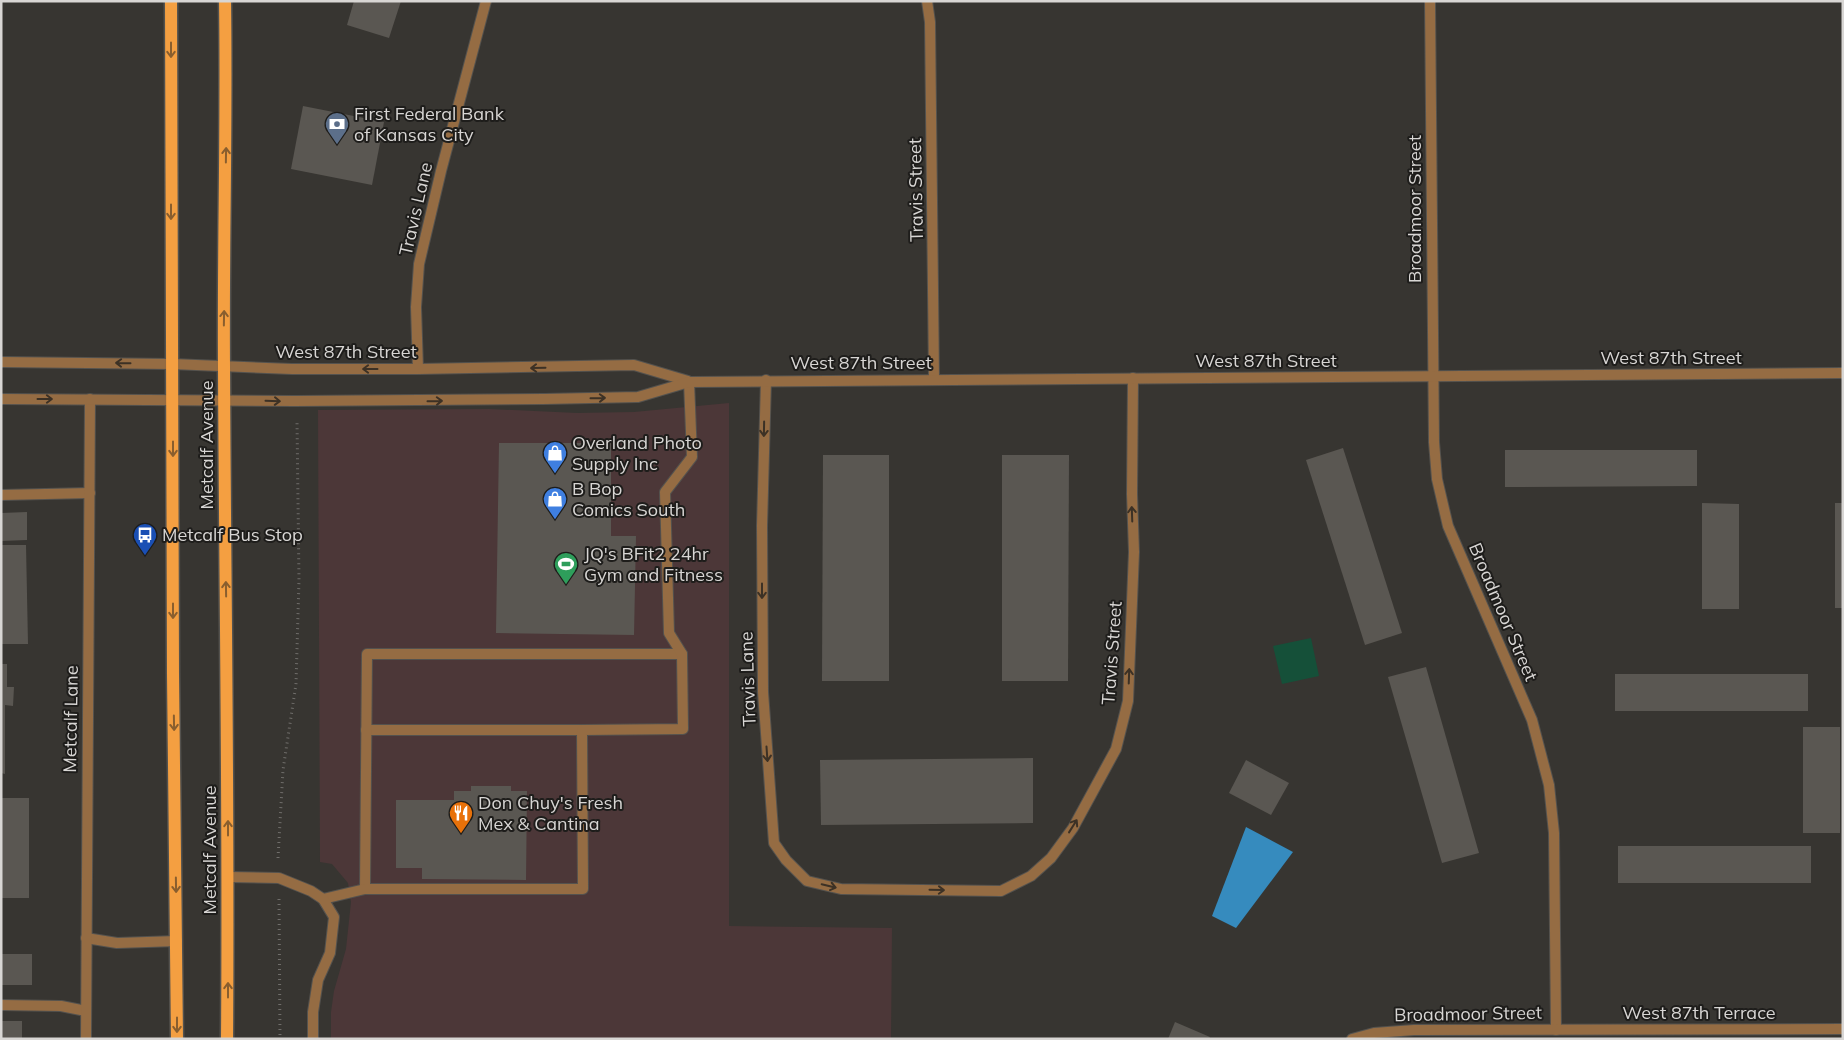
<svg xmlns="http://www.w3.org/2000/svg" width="1844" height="1040" viewBox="0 0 1844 1040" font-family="Mulish,sans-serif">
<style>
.commercial{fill:#4c3738}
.green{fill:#155039}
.water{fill:#368bbe}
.building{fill:#5a5752}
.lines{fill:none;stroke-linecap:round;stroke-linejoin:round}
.service-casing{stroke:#54524e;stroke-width:12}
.minor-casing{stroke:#54524e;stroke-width:12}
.tertiary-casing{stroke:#54524e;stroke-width:12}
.primary-casing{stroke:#54524e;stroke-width:15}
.path{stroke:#706e6b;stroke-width:3;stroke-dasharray:1 4;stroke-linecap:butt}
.service{stroke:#956c43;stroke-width:10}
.minor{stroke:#956c43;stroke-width:10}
.tertiary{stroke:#956c43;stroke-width:10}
.primary{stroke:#f49f41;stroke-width:12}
.oneway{stroke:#895e2e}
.oneway2{stroke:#3c3125}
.labels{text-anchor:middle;stroke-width:4;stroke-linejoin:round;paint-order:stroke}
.poi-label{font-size:18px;fill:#d8d6d4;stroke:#1e1d1b;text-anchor:start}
.street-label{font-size:18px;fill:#d8d6d4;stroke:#1e1d1b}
</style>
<rect width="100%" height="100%" fill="#373531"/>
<polygon class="commercial" points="729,403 729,926 892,928 891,1039 331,1039 331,1012 334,991 346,949 351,902 348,883 332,864 320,862 318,410 489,409 577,413 634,412"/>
<polygon class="green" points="1311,638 1319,676 1282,684 1273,646"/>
<polygon class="water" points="1246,827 1293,852 1236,928 1212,916"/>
<g class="building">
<polygon points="354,1 401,1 389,38 347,25"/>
<polygon points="303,106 384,122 372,185 291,169"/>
<polygon points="499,443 611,443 611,536 636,536 634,635 496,633"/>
<polygon points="1343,448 1402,633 1365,645 1306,460"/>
<polygon points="1505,450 1697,450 1697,486 1505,487"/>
<polygon points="823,455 889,455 889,681 822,681"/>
<polygon points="1002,455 1069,455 1068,681 1002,681"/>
<polygon points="1702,503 1739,504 1739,609 1702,609"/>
<rect x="1835" y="503" width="8" height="105"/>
<polygon points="27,512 27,540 1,541 1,513"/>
<polygon points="1,545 26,545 28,644 1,644"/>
<polygon points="1,664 7,664 7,687 14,687 13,706 5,705 5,774 1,773"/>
<polygon points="1426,667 1479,853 1442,863 1388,677"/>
<rect x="1615" y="674" width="193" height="37"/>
<rect x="1803" y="727" width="37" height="106"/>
<polygon points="1033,758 1033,823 821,825 820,760"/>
<polygon points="1246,760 1289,783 1271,815 1229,793"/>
<polygon points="471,786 511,786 511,791 527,791 526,880 422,879 422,868 396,868 396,800 454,800 454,791 471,791"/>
<rect x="1" y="798" width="28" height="100"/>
<rect x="1618" y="846" width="193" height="37"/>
<rect x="1" y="954" width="31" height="31"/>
<rect x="1" y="1021" width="21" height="18"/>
<polygon points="1175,1022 1210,1037 1209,1039 1168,1039"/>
</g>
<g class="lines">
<g class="service-casing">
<g id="service">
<polyline points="1,495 90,493"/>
<polyline points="366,730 582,730"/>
<polyline points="365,889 367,654 682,654"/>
<polyline points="323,899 365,889 583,889 582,730 683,729 682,654 669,633 665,492 692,457 689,382"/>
<polyline points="86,938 117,943 177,941"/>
<polyline points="1,1005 61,1006 86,1011"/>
</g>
</g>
<g class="minor-casing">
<g id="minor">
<polyline points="927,1 930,22 934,379"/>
<polyline points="1430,1 1434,442 1437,479 1448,526 1532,720 1549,785 1554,833 1556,1030"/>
<polyline points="418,369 416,307 419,264 441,171 486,1"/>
<polyline points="766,380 762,526 763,692 774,843 786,860 807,881 841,889 1001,891 1031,876 1051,858 1073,828 1116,749 1128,701 1134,552 1132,494 1133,378"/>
<polyline points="228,877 279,878 311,891 323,899 334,917 330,953 318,980 313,1012 313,1039"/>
<polyline points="86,1039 90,399"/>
<polyline points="1352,1039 1374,1033 1414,1030 1843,1029"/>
</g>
</g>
<g class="tertiary-casing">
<g id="tertiary">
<polyline points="1,362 172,364 292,369 418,369 634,365 688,381"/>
<polyline points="1,399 295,401 544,399 638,397 689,382 1843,373"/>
</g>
</g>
<g class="primary-casing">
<g id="primary">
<polyline points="171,1 173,674 177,1039"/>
<path d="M225 1C227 123 223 245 224 366 225 590 229 815 227 1039"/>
</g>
</g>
<g class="path">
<polyline points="278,858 283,770 296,684 299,580 297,421"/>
<polyline points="279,899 280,1039"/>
</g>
<use href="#service" class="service"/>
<use href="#minor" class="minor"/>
<use href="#tertiary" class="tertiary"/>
<use href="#primary" class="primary"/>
</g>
<defs><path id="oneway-shaft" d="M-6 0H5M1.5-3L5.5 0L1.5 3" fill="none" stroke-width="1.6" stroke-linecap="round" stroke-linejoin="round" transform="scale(1.25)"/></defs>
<g class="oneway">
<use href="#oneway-shaft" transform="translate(171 50) rotate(90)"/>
<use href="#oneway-shaft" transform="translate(226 155) rotate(-89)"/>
<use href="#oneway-shaft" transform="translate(171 212) rotate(90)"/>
<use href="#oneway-shaft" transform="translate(224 318) rotate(-89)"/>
<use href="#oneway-shaft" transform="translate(173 449) rotate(90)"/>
<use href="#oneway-shaft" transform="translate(226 589) rotate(-91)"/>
<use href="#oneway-shaft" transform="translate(173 611) rotate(90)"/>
<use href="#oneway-shaft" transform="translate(174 723) rotate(89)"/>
<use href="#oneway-shaft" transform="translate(228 828) rotate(-90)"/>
<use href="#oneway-shaft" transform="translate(176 885) rotate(89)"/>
<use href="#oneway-shaft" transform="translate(228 990) rotate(-90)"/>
<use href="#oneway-shaft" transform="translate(177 1025) rotate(90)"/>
</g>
<g class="oneway2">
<use href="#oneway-shaft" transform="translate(123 363) rotate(-179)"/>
<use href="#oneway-shaft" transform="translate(538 368) rotate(179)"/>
<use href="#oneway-shaft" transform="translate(370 369) rotate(180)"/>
<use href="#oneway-shaft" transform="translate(598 398) rotate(-1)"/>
<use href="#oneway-shaft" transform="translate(45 399)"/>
<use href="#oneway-shaft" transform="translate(273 401) rotate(2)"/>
<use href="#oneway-shaft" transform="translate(435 401) rotate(-1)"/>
<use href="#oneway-shaft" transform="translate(764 429) rotate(91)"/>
<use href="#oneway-shaft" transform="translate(1132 514) rotate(-92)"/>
<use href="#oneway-shaft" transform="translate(762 591) rotate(90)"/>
<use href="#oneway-shaft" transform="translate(1129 676) rotate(-88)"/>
<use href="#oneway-shaft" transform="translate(767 754) rotate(86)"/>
<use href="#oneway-shaft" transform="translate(1073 826) rotate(-58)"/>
<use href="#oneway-shaft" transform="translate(829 886) rotate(13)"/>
<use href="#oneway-shaft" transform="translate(937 890) rotate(1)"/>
</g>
<defs>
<g id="bank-pin" transform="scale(1.25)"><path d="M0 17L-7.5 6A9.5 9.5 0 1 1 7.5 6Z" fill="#5c6f8a" stroke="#1e1d1b"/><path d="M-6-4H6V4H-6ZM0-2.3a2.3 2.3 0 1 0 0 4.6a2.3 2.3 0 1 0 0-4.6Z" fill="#fff"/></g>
<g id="shop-pin" transform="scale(1.25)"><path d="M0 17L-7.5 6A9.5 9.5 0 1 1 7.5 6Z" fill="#3f7fe0" stroke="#1e1d1b"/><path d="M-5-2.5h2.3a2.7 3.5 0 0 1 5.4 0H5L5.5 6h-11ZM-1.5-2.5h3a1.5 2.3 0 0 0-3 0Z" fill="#fff"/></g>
<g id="bus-pin" transform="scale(1.25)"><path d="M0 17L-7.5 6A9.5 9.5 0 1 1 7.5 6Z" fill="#1a4fb4" stroke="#1e1d1b"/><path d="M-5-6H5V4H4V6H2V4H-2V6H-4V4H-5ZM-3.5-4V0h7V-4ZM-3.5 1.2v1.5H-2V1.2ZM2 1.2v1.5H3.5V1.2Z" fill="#fff"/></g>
<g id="stadium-pin" transform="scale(1.25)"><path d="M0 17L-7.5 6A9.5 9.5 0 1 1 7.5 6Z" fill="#2e9e5b" stroke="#1e1d1b"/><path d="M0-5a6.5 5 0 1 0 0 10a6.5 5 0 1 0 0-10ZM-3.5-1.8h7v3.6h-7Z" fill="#fff"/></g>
<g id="restaurant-pin" transform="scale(1.25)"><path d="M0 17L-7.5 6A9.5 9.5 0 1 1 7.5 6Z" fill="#e8710a" stroke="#1e1d1b"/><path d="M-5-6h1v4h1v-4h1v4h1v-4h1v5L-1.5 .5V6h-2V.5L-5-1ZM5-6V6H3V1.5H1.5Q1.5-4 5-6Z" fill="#fff"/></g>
</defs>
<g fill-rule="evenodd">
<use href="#bank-pin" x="337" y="124"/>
<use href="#shop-pin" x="555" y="453"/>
<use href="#shop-pin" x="555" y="499"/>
<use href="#bus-pin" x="145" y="535"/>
<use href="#stadium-pin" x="566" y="564"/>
<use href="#restaurant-pin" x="461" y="813"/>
</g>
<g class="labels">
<g class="poi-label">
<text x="354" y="120">First Federal Bank<tspan x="354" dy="21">of Kansas City</tspan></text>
<text x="572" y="449">Overland Photo<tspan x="572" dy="21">Supply Inc</tspan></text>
<text x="572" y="495">B Bop<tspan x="572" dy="21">Comics South</tspan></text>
<text x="162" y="541">Metcalf Bus Stop</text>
<text x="584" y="560">JQ's BFit2 24hr<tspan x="584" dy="21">Gym and Fitness</tspan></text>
<text x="478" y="809">Don Chuy's Fresh<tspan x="478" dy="21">Mex &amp; Cantina</tspan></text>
</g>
<g class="street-label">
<text transform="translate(916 190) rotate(-91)" y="6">Travis Street</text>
<text transform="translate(416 209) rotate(-77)" y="6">Travis Lane</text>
<text transform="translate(1415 209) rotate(-90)" y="6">Broadmoor Street</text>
<text x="346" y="358">West 87th Street</text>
<text x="1671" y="364">West 87th Street</text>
<text x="1266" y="367">West 87th Street</text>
<text x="861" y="369">West 87th Street</text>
<text transform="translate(207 445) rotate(-90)" y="6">Metcalf Avenue</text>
<text transform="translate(1503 612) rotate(67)" y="6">Broadmoor Street</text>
<text transform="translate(1112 653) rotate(-86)" y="6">Travis Street</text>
<text transform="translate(748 679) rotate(-92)" y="6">Travis Lane</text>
<text transform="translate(71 719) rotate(-89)" y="6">Metcalf Lane</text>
<text transform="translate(210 850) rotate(-90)" y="6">Metcalf Avenue</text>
<text x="1699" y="1019">West 87th Terrace</text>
<text transform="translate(1468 1014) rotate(-1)" y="6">Broadmoor Street</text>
</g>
</g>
<rect width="1844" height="1040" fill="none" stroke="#d8d6d4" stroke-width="5"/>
</svg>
